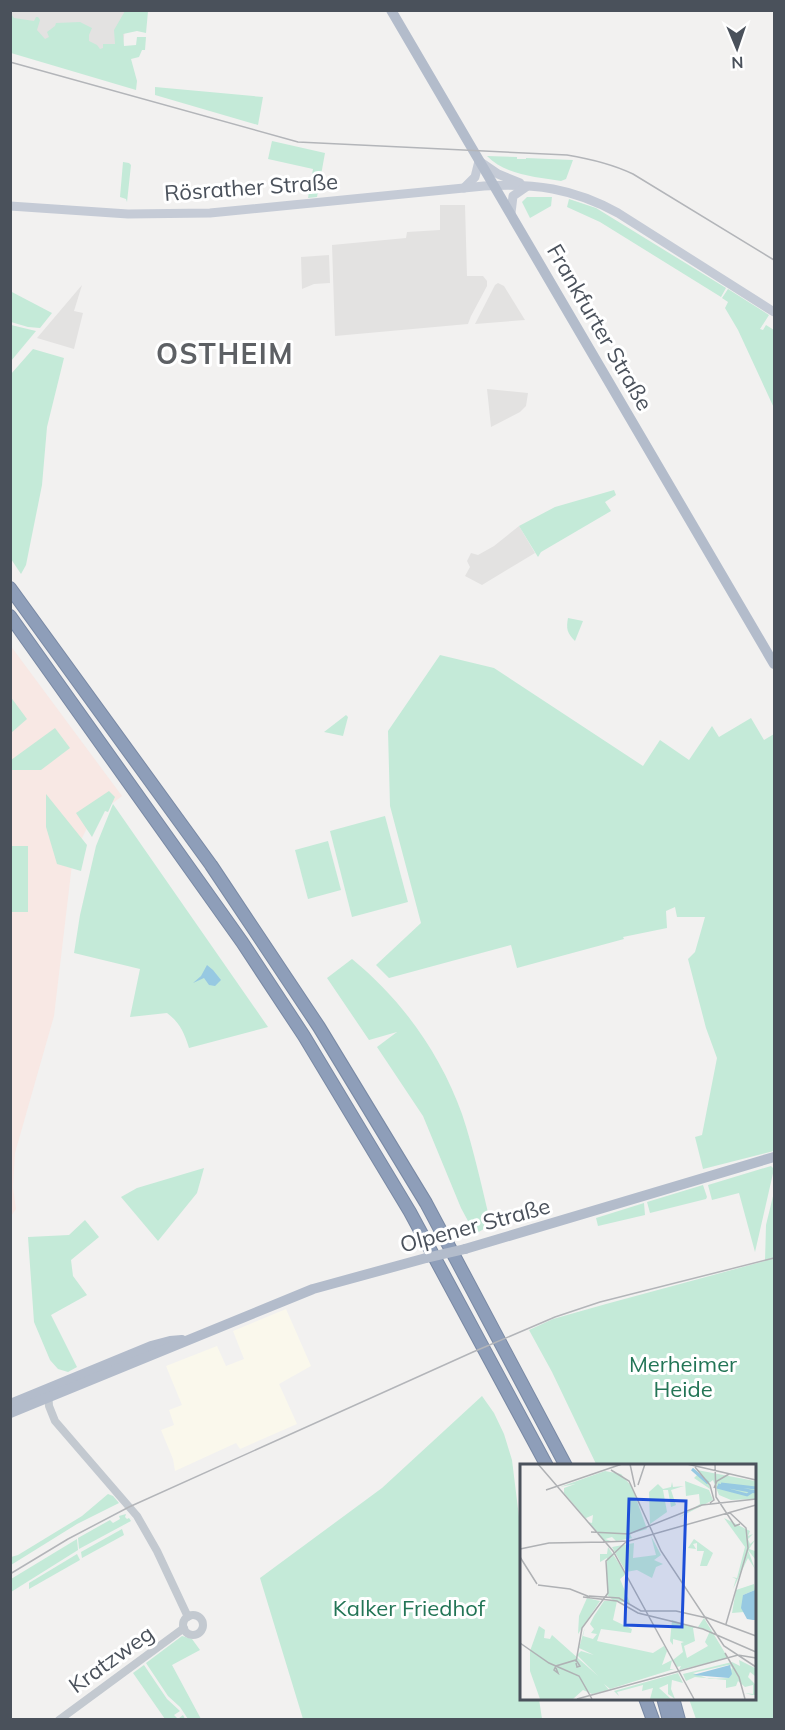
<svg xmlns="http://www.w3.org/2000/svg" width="785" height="1730" viewBox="0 0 785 1730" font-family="Mulish,sans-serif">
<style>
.commercial{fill:#faf8ec}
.education{fill:#e3e2e1}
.medical{fill:#f8e8e4}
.green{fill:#c4ead8}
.water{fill:#97c9e2}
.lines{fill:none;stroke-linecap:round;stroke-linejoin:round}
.motorway-casing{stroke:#7989a4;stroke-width:14}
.tertiary{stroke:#c3c9d0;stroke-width:8}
.secondary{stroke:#c5cbd6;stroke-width:9}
.primary{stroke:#b3bccb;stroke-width:10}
.motorway{stroke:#8e9eb9;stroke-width:12}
.tram{stroke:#b3b5b9;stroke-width:1.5}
.primary-bridge{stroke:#b3bccb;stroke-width:10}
.labels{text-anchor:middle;stroke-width:6;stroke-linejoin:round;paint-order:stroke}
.street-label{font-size:22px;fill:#4a515b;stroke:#fff}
.park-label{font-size:22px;fill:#237556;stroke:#fff}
.district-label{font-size:28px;font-weight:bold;letter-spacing:1.5px;fill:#5d6064;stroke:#fff}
.inset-river{fill:none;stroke:#97c9e2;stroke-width:3}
.inset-road{fill:none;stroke:#afb1b4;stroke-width:1.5}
.view{fill:#1d4ed8;fill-opacity:0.15;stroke:#1d4ed8;stroke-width:3}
.inset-edge{fill:none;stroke:#4a515b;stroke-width:3}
</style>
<rect width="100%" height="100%" fill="#f2f1f0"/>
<polygon class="commercial" points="286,1309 311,1366 279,1384 297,1424 240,1449 236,1443 175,1471 173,1459 161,1430 174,1425 169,1410 182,1405 166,1366 217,1346 226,1366 244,1359 233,1331"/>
<g class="education">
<polygon points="11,11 127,11 123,45 131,59 40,44 11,34"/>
<polygon points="440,205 465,205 467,276 483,276 487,281 487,286 471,316 468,324 335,336 332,245 406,238 407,232 440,230"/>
<polygon points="329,255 330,283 314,284 302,289 301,257"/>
<polygon points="498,283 504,286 525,320 475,324 495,285"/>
<polygon points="82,285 74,311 83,313 74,349 37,338"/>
<polygon points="487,389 528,393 526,406 520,412 491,427"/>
<polygon points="519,526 535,553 482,585 465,576 470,567 467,561 471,553 478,555 494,546"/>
</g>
<polygon class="medical" points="10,645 122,796 97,815 88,826 73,856 54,1016 15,1153 13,1187 16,1209 11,1216"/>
<g class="green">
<polygon points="125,11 148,11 146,33 137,31 123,34 124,46 136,45 137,37 146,37 145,50 142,50 139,57 131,59 137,81 136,90 11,53 11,14 14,18 34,21 36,17 38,17 40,20 37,30 45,39 49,37 47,32 55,26 56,23 80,22 92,28 89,35 89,41 97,45 100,49 103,48 103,44 115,44 114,30"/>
<polygon points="155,87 263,97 258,125 155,95"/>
<polygon points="272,141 325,153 317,197 308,198 313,169 268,159"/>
<path d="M487 156 517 157V159H526V158L573 160 566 179 561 181C537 177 505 175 487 156Z"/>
<polygon points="123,162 129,163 131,165 127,202 126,199 120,197"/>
<polygon points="527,197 552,197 551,206 530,218 522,202"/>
<polygon points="569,199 596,208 726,288 721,297 600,222 567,207"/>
<polygon points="728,289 769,315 760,329 763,330 766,325 774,330 774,408 738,330 725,308 728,302 722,298"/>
<polygon points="10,291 52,313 40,328 28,327 11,322"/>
<polygon points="11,325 36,331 11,361 10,325"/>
<polygon points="33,349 64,358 47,427 42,485 26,565 21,574 11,559 11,374"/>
<polygon points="614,490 616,495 605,502 611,511 541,552 538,557 519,526 555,507"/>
<path d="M568 618 583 621 575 641C567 633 566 629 568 618Z"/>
<polygon points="440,655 494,668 643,766 660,740 689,760 712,726 719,737 751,718 764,740 774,734 774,1151 703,1169 695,1137 702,1135 717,1058 706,1028 688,959 695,952 705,917 677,917 675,907 666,911 667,928 623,937 624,939 517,968 511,945 389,978 376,965 421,923 390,806 388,731"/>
<polygon points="10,696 27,719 11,733 10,733"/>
<polygon points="346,715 348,717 343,736 324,732"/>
<polygon points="55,728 70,748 41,770 11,770 11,760"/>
<polygon points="109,791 115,797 108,812 105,811 92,837 76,813"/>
<polygon points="46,794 87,845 81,871 57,864 46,827"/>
<path d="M113 804 268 1027 189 1048C184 1032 180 1023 167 1013L130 1017 140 969 74 953 80 915 96 846Z"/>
<polygon points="385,816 408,902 352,917 330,831"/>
<polygon points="328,841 341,890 308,899 295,850"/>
<rect x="11" y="846" width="17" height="66"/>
<path d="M352 959C402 1000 440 1053 462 1114 474 1150 482 1188 491 1225L475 1234 461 1208 423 1116 377 1047 397 1032 369 1040 327 978Z"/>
<polygon points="771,1166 774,1169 755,1252 739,1193 712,1200 708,1185"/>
<polygon points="204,1168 197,1193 158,1241 121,1197 137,1188"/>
<polygon points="703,1185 707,1197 706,1199 650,1213 647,1202"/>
<polygon points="774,1192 774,1719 696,1719 689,1699 754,1698 754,1466 597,1466 552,1372 529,1330 553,1319 606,1304 765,1261 766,1225"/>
<polygon points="644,1203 645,1215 598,1226 596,1218"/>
<polygon points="85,1220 99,1237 71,1260 73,1276 87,1295 51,1315 77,1367 68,1372 58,1369 50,1360 34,1322 28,1237 69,1235"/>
<polygon points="482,1396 494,1413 504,1434 512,1460 520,1525 521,1698 539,1699 542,1719 303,1719 260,1578 382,1488"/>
<polygon points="108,1494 113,1496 119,1503 77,1524 11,1565 11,1557 18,1555 82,1516"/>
<polygon points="126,1514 125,1517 127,1519 129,1518 131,1521 79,1549 78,1538 110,1520 113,1523 120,1519 119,1516"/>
<polygon points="122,1529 124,1535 82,1558 81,1552"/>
<polygon points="77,1539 78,1550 11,1592 11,1579"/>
<polygon points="77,1554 80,1560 29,1589 29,1583"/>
<polygon points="182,1636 192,1639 200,1650 172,1665 201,1719 188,1719 180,1707 168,1696 146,1663"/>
<polygon points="144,1665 167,1699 180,1711 174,1715 178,1719 183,1715 185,1719 165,1719 133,1673"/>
</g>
<polygon class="water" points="207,965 213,970 221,980 215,986 209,985 204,978 193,983 201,976"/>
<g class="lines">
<g class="motorway-casing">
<g id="motorway">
<polyline points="10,588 211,865 319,1027 426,1203 566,1466"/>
<polyline points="10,616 242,942 304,1036 410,1212 547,1466"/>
<polyline points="645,1698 653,1720"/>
<polyline points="663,1698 669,1720"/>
<polyline points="673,1698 679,1720"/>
</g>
</g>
<g class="tertiary">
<polyline points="48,1391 49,1406 55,1421 137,1516 157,1551 188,1617"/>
<circle cx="193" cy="1625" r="10"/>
<polyline points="59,1720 184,1628"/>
</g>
<g class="secondary">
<polyline points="464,188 475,177 479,161 498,174 520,183"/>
<path d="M10 206 128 214 210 213 484 186C534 183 573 188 618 213L774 312"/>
<polyline points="511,213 513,196 526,187"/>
</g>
<g class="primary">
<polyline points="391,10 774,664"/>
<polyline points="465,1249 774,1157"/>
<polyline points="10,1404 151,1346 170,1341 182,1340"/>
<polyline points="10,1413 313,1289 426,1258"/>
</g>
<use href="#motorway" class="motorway"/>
<g class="tram">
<path d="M10 62 298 142 567 155C591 159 612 164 633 174L774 260"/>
<polyline points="10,1574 68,1539 129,1507 473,1352 555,1317 600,1302 774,1258"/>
</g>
<polyline class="primary-bridge" points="426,1258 465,1249"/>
</g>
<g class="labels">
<g class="street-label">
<text transform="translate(251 187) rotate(-4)" y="8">Rösrather Straße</text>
<text transform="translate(600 327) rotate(60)" y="8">Frankfurter Straße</text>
<text transform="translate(475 1225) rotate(-15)" y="8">Olpener Straße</text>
<text transform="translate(111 1659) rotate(-36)" y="8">Kratzweg</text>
</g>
<g class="park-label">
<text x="683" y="1372">Merheimer<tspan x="683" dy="25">Heide</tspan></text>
<text x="409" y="1616">Kalker Friedhof</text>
</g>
<g class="district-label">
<text x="225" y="364">OSTHEIM</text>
</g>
</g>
<g transform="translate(520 1464)">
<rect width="236" height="236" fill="#f2f1f0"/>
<path d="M177 6 235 17V35L211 36 199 31 193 16 189 19 190 25 174 14 178 10 187 16ZM85 7 101 10 112 23 127 65 110 70 112 74 124 72 96 77 92 73 85 75 94 78 85 77 68 58 72 59 73 51 66 54 67 56 44 29V24L55 20 40 23ZM165 17 189 26 193 36 158 54 180 40 179 30 166 32ZM152 18 153 23 164 22 151 26 156 41 151 43 148 26H143L147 48 130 60 129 28 138 20 143 25 151 23ZM204 54 230 67 228 72 233 70 228 75 230 80 235 76 229 85 235 87V95L228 86 235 105 228 94 213 125 216 115 212 113 217 114 225 83ZM131 72 141 91 134 96 143 100 136 103 132 114 117 106 106 108 92 83 114 79 113 94 136 91ZM174 75 193 89 187 102H180L184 87H177V79L173 80 176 85 168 84ZM88 83 106 110 100 115 110 139 97 137 93 156 112 165 111 169 81 165 77 177 133 189 144 182 147 187 142 201 152 196 150 205H154L90 225 84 220 89 226 72 230 63 226 53 235H20L10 207V187L19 162 25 166 24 174 30 175 32 171 78 212 57 191 61 187 74 191 59 184 65 163 63 172 73 175 77 170 71 169 74 165 70 160 74 152 84 137H94L87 131V94L80 98V90H87ZM234 120 235 126 223 131 224 148 212 149 216 126ZM67 134 80 137 58 170 59 152ZM184 154 208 194 159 206 161 202 157 203 153 196 163 188 161 179 164 178 153 175V181L150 177 152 156 177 164H173L175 177 164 182 167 194 188 182 185 178 190 167 178 163ZM219 196 235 204V212L230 208 228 213 235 220V231H232L225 229 233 230V221L225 223 218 217 216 222 206 224V216L175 213 166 217 163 210 212 198 220 202ZM208 201 212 203 209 214 189 215 173 209ZM158 209 163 219 152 216 151 225 155 235 148 230V220L139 224 151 235H130L133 224 122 227 123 221 97 228 99 232 94 227Z" fill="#c4ead8" fill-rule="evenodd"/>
<path d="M235 126V156H233L227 155 221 144 223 131ZM210 201 212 210 209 214 173 211Z" fill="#97c9e2"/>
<path class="inset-river" d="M172 5 188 19M201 20 236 24M198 21 236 28M197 23 227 31 233 27"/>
<path class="inset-road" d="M18 0 93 87 174 235M110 0 115 23M167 0 236 16M195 0 196 33 215 62 220 60M175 3 190 21 194 36 190 39M91 6 109 17 141 87 204 182 236 203M118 21 125 0M194 24 197 17 209 10M26 26 102 0M71 68 109 70 182 41 236 35M83 78 109 77 236 41M0 85 29 79 86 78M0 93 17 120M18 121 50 125 70 133M69 132 99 134 121 147H156L187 154M63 133 97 137 118 149 183 165 236 188M185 153 236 172M206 160 228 84 226 64 209 48M0 179 29 199 59 212 72 235M205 189 219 213 225 235M56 198 62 164 88 129 86 97 107 77M36 204 38 209 34 206 36 202 56 196 60 202 57 203 56 199M57 235 218 191 236 194"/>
<path class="view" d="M109 35 166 37 162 163 105 161Z"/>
<rect width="236" height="236" class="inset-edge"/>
</g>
<rect width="785" height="1730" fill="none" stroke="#4a515b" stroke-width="24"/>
<g transform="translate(737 48) rotate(178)" stroke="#ffffff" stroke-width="4.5" paint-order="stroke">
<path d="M0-4.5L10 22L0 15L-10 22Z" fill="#4a515b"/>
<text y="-9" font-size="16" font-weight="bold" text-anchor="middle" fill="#4a515b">N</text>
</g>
</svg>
